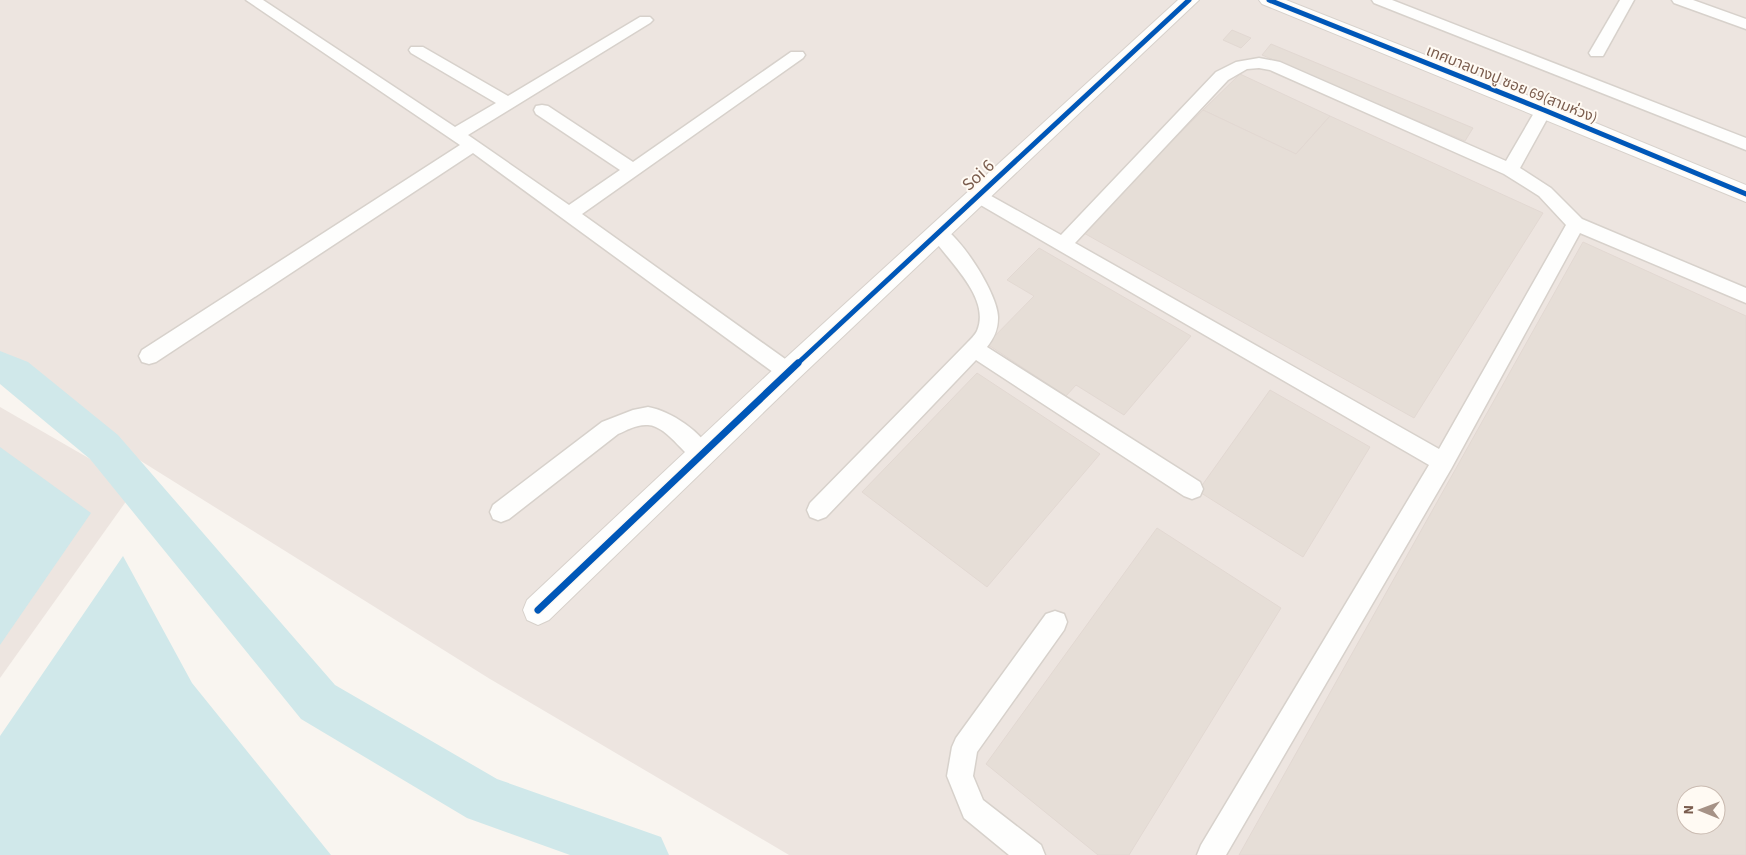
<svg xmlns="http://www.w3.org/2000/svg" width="1746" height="855" viewBox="0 0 1746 855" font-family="'Source Sans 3','Noto Sans Thai',sans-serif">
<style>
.industrial{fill:#ede5e0;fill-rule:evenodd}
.water{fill:#d0e8ea}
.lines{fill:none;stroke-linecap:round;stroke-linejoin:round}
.canal{fill:#d0e8ea;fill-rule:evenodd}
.building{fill:#e6ded7;stroke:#e2d8d2;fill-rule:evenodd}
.service-casing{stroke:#d7d1cb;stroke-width:3}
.minor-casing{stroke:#d7d1cb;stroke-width:2}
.tertiary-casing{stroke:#d7d1cb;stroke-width:2}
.service{fill:#fefefd;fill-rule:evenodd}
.minor{fill:#fefefd;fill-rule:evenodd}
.tertiary{fill:#fefefd;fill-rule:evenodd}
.cycleway-far1-casing{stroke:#fffaf3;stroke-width:8}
.cycleway-casing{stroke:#fffaf3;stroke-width:10}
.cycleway-far1{stroke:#0057b8;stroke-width:5}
.cycleway{stroke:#0057b8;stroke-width:7}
.labels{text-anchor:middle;stroke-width:4;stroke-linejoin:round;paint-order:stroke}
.far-street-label{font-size:15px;fill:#7a5c4d;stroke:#fffaf3}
.street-label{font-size:18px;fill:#7a5c4d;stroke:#fffaf3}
</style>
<rect width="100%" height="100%" fill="#f9f5f0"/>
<g class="industrial">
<path d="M0 0H1746V855H789L490 679 0 373ZM1686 795H1716V825H1686Z"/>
<polygon points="0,407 137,486 0,678"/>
</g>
<g class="water">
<polygon points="0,447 91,513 0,645"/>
<polygon points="123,556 192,683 331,855 0,855 0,736"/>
</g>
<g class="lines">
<polygon class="canal" points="0,351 28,362 118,435 335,685 497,779 661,837 669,855 570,855 467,818 301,719 90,459 0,384"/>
</g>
<g class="building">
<polygon points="1232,30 1251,38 1241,48 1223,40"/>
<polygon points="1271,44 1473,128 1465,141 1262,55"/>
<polygon points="1240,74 1330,116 1296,154 1203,110"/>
<polygon points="1203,110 1296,154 1330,116 1543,213 1414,418 1082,232"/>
<path d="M1583 242 1746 316V855H1239ZM1686 795H1716V825H1686Z"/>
<polygon points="1039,248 1191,336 1124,415 1076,385 1066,396 987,344 1034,296 1007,280"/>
<polygon points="977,373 1100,454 987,587 862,492"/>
<polygon points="1270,390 1370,447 1303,557 1198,491"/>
<polygon points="1157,528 1281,608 1129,855 1098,855 986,764"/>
</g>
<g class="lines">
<g class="service-casing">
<g id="service">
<polygon points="246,0 263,0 455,127 496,103 411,53 409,50 411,47 423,47 508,96 640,17 650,17 653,20 650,23 468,135 569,205 620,170 536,114 534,110 536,106 542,105 548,106 633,162 791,52 803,52 805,55 803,58 582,214 795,366 798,372 795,378 788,380 781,378 473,153 156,362 149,364 142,362 139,356 142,350 460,145"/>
<polygon points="1372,0 1392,0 1746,138 1746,150 1374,3"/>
<polygon points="1620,0 1634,0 1603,56 1591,56 1589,53"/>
<polygon points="1672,0 1693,0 1746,19 1746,29 1674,3"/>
<path d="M1259 58 1280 62 1506 161 1538 106 1544 105 1550 106 1552 110 1520 168 1551 188 1582 219 1746 288V303L1580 233 1451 469 1226 855H1197L1201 845 1429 465 972 200 969 196 972 192 978 190 984 192 1061 235 1216 72 1236 62ZM1259 68 1270 70 1504 174 1539 196 1566 225 1439 449 1075 243 1228 80 1247 69Z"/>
<path d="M938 225C959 232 999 296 998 318 998 330 994 338 987 347L1200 482 1203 489 1200 496 1192 499 1184 496 976 360 826 517 818 520 810 517 807 510 810 503 967 343C970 340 975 335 977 331 992 296 944 258 929 232L931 227Z"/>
<path d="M648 407C671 411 702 432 713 454L710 461C707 461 705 463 702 463 688 463 669 426 648 425 637 424 627 430 618 434L509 519 501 522 493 519 490 512 493 505 602 422 633 410Z"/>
<polygon points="1055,611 1064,614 1067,622 1064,630 977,752 973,776 983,800 1041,845 1045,855 1009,855 964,818 947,776 952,747 956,738 1046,614"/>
</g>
</g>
<g class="minor-casing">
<polygon id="minor" points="1178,0 1199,0 797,380 549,620 538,625 527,620 523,610 527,600 779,364"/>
</g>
<g class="tertiary-casing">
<polygon id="tertiary" points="1259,0 1286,0 1552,105 1746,185 1746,202 1262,4"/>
</g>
<use href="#service" class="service"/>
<use href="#minor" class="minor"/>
<use href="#tertiary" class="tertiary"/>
<g class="cycleway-far1-casing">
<g id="cycleway-far1">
<polyline points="1269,0 1544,110 1746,194"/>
<polyline points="797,364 1189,0"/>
</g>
</g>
<g class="cycleway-casing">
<polyline id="cycleway" points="538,610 798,363"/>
</g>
<use href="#cycleway-far1" class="cycleway-far1"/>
<use href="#cycleway" class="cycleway"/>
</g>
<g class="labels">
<g class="far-street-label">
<text transform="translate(1512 84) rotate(22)" y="5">เทศบาลบางปู ซอย 69(สามห่วง)</text>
</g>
<g class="street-label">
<text transform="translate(978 175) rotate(-43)" y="6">Soi 6</text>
</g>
</g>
<g transform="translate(1701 810) rotate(271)"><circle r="24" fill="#fffaf3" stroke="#cabbb1"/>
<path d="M0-4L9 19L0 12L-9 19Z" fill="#a69286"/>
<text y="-8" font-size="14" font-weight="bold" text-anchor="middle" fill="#7a5c4d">N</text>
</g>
</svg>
